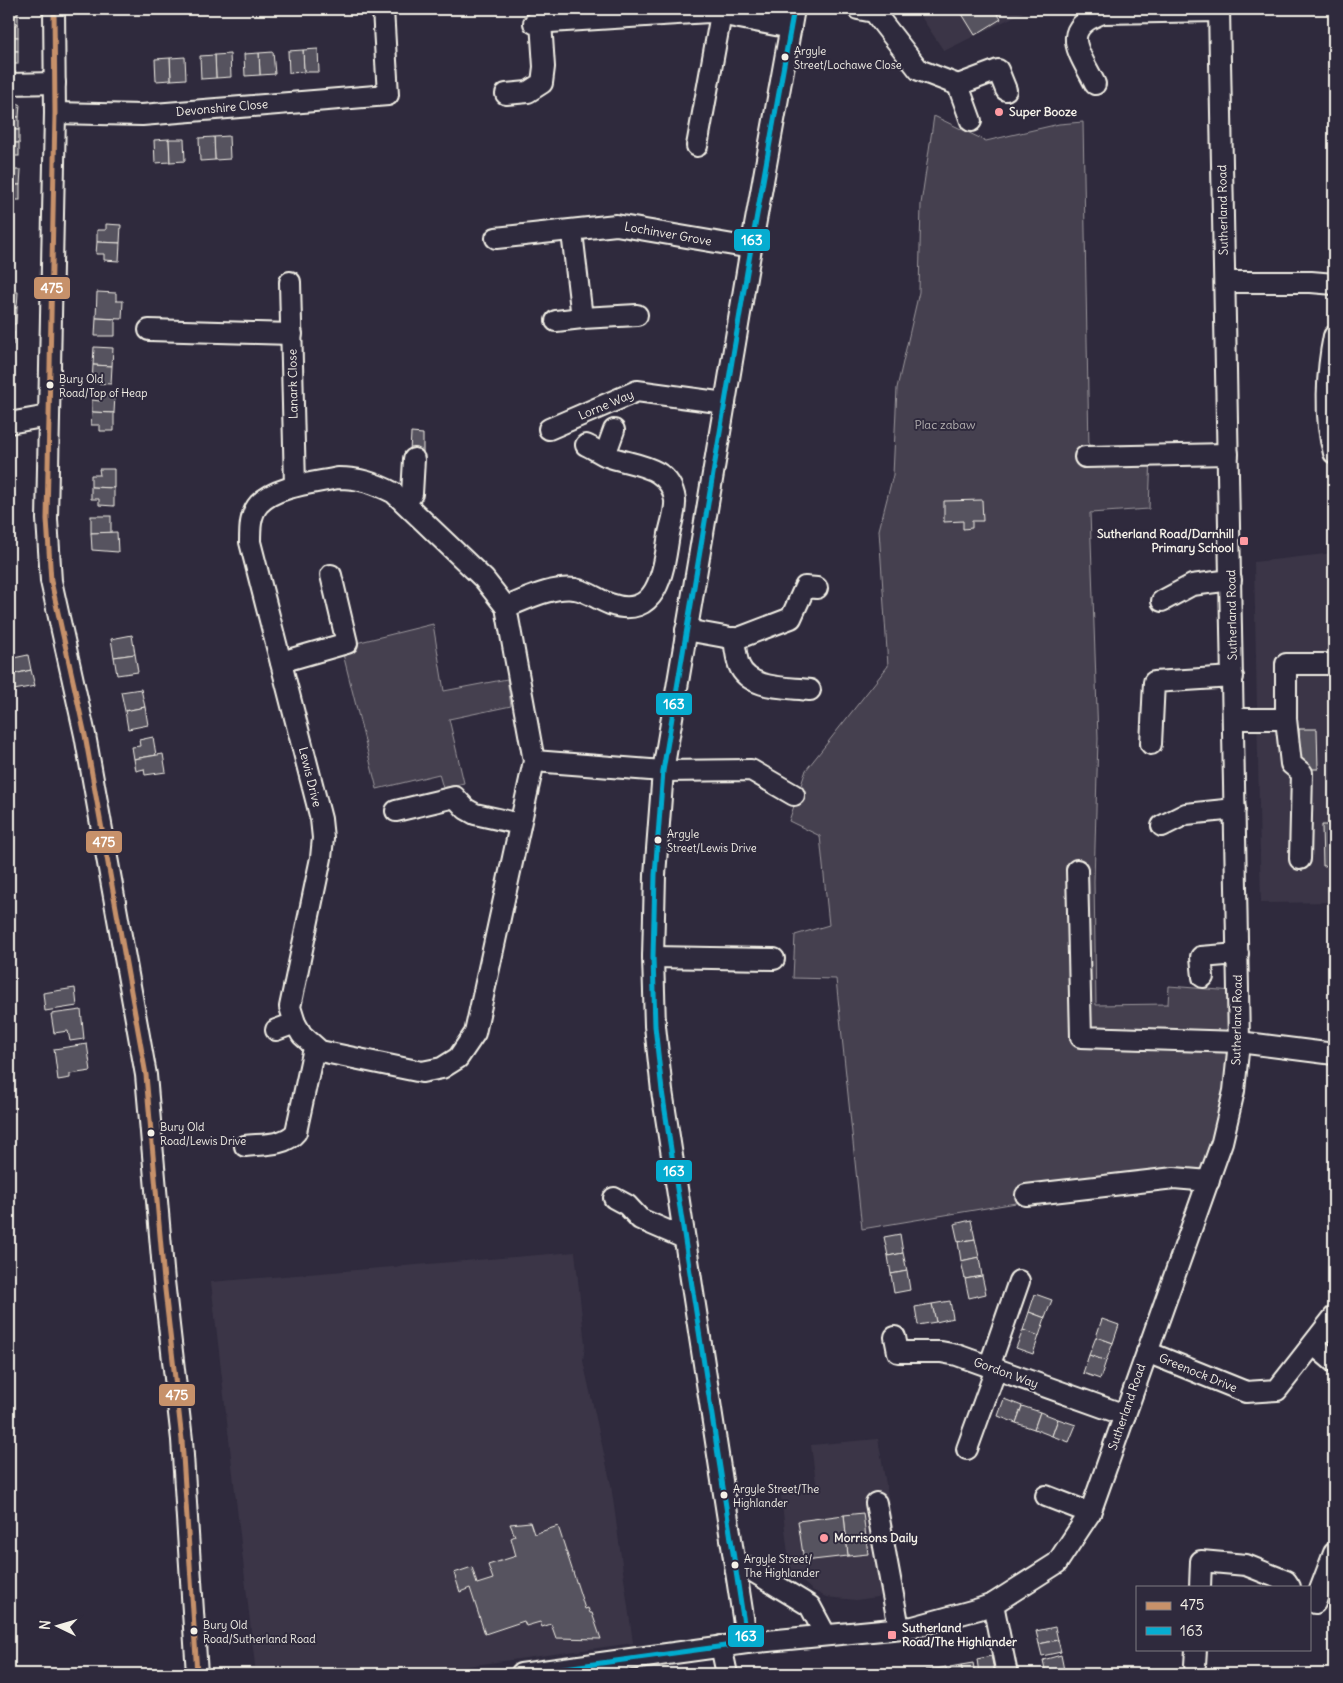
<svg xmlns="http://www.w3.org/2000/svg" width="1343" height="1683" viewBox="0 0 1343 1683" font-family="Delius,sans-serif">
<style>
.built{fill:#3b3647}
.green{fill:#454050;stroke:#9c989c}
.building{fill:#56525f;stroke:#f4f1e8}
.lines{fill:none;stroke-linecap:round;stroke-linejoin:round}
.minor-casing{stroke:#f4f1e8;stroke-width:24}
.minor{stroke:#2f2a3d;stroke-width:20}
.bus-1-casing{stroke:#2f2a3d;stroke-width:9}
.bus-2-casing{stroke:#2f2a3d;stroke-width:9}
.bus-1{stroke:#c7916a;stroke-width:5}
.bus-2{stroke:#06acd0;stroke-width:5}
.bus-dot{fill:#f4f1e8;stroke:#2f2a3d;stroke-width:2}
.poi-dot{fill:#ff9aa2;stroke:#2f2a3d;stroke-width:2}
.labels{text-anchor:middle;stroke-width:4;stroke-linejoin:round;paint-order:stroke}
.bus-label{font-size:11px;fill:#f4f1e8;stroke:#2f2a3d;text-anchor:start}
.street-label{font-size:12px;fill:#f4f1e8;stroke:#2f2a3d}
.poi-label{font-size:12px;font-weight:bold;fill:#f4f1e8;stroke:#2f2a3d;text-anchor:start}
.park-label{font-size:12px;fill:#b7b3b3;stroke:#2f2a3d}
.line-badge{stroke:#2f2a3d;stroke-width:2}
.badge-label{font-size:14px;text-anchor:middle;font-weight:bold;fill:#fff}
</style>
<rect width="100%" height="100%" fill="#2f2a3d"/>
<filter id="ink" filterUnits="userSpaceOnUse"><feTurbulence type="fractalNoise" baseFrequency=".02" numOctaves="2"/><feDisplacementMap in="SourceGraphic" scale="10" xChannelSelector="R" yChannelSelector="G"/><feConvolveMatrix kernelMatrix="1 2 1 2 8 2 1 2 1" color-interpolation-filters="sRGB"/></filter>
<g filter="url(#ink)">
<g class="built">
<polygon points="916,9 1029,9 944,51"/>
<polygon points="1334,553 1334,902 1261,903 1254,562"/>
<polygon points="575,1252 585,1345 583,1361 611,1485 633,1643 410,1674 256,1674 211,1282"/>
<polygon points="878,1439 905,1593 856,1600 826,1597 812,1590 790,1570 781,1496 817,1490 811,1445"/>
</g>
<g class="green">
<polygon points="934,116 986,141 1059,124 1083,122 1089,449 1151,453 1149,509 1090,513 1098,738 1094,882 1096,1005 1168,1004 1169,986 1233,991 1226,1087 1201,1186 1022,1202 862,1229 836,979 793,978 795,935 829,925 820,836 789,821 806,770 888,666 879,530 893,475 897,388 919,292 921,204"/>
<polygon points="433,624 444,691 507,679 511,706 449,719 464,783 443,788 439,774 377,789 343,654 357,650 356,643"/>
</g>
<g class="building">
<polygon points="959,9 994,9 1001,19 975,35"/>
<rect x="9" y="11" width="9" height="13"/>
<rect x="9" y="24" width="9" height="13"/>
<rect x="9" y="37" width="9" height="14"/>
<polygon points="318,49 319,72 304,72 303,50"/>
<polygon points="303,50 304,72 289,73 288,51"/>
<rect x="9" y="51" width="9" height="13"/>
<polygon points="273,52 275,74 260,75 259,53"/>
<polygon points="259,53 260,75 245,76 244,54"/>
<polygon points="230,54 231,77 216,78 215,55"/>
<polygon points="215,55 216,78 201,79 200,56"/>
<polygon points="185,57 186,79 171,80 170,58"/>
<polygon points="170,58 171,80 156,81 155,59"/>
<polygon points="9,104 20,104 19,117 9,117"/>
<rect x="9" y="117" width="10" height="13"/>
<rect x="9" y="130" width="10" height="13"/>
<polygon points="229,136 230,159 215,160 214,137"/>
<polygon points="214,137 215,160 200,161 199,138"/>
<polygon points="169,139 170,162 155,163 154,140"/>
<polygon points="169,139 184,139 185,161 170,162"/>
<rect x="9" y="143" width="10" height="13"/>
<polygon points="9,170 21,170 20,185 9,185"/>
<rect x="9" y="185" width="11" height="15"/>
<polygon points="106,224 121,225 120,243 97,242 97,230 106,230"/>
<polygon points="97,242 120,243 119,261 104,260 104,254 96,254"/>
<polygon points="9,291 18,292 17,308 9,308"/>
<polygon points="97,292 116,293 116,301 123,301 122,319 96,318"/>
<polygon points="9,308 17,308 16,324 9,324"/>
<polygon points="96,318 115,319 115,336 95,336"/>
<polygon points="9,332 14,332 13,345 9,345"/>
<polygon points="94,347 113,348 112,366 93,365"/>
<polygon points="93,365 112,366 111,384 92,383"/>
<polygon points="100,395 115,395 114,413 92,412 92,400 100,401"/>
<polygon points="92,412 114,413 114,431 100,431 100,425 91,425"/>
<polygon points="411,433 423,434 423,453 410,452"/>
<polygon points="99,469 114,469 114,488 91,487 91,475 100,475"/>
<polygon points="91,487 114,488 114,506 99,505 99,499 91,499"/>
<polygon points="982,500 983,521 972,521 972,528 963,529 963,521 944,522 944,501"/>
<rect x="91" y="516" width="20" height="17"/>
<polygon points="117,532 118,552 92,550 91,533"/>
<polygon points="132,635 135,654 114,657 111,639"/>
<polygon points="135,654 138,672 117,675 114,657"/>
<polygon points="28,655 31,670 10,675 9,659"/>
<polygon points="31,670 35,686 14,690 10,675"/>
<polygon points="141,689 145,707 125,711 121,692"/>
<polygon points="145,707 148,725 128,729 125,711"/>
<polygon points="1299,729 1317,729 1318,769 1300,769"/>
<polygon points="153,737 156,755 134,759 132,747 140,746 139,740"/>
<polygon points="163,754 166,772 145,775 144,769 136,771 134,759"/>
<polygon points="1322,825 1334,825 1334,865 1323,866"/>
<polygon points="75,988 77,1006 45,1011 43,993"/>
<polygon points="81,1010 84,1039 70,1041 68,1031 54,1033 51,1014"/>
<polygon points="87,1044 91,1071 70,1074 70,1078 58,1080 54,1049"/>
<polygon points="971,1220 975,1239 958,1242 954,1224"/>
<polygon points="900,1234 903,1253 888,1256 884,1237"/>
<polygon points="975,1239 979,1257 961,1261 958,1242"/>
<polygon points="903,1253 907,1271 891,1274 888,1256"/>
<polygon points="979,1257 982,1276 965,1279 961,1261"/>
<polygon points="907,1271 910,1290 894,1293 891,1274"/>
<polygon points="982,1276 986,1294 969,1298 965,1279"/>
<polygon points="1035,1294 1052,1300 1045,1318 1029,1312"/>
<polygon points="950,1301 953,1318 936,1322 932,1304"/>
<polygon points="932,1304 936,1322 918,1325 915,1307"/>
<polygon points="1029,1312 1045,1318 1039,1336 1023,1330"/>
<polygon points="1102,1319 1119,1325 1113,1343 1096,1337"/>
<polygon points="1023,1330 1039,1336 1033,1354 1016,1348"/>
<polygon points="1096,1337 1113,1343 1106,1361 1089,1355"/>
<polygon points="1089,1355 1106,1361 1100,1379 1083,1373"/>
<polygon points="1004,1399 1022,1406 1016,1423 998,1416"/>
<polygon points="1022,1406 1040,1412 1034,1429 1016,1423"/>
<polygon points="1040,1412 1058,1419 1052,1436 1034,1429"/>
<polygon points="1058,1419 1076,1425 1069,1442 1052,1436"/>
<polygon points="863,1513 868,1554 848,1556 844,1515"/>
<polygon points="844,1515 848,1556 804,1561 798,1521"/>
<polygon points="530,1522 534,1534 558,1526 585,1609 588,1608 590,1613 592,1613 601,1639 556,1638 551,1624 542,1627 540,1622 526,1626 524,1621 485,1634 470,1588 460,1592 454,1573 472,1567 477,1584 493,1579 488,1565 516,1556 511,1538 515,1536 510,1524"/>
<polygon points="1055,1627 1058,1640 1039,1644 1036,1631"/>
<polygon points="1058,1640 1061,1652 1042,1656 1039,1644"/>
<polygon points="1061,1655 1064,1670 1046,1674 1043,1660"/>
<polygon points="991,1656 995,1674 979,1674 977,1659"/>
<polygon points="973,1663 975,1674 963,1674 961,1665"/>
<polygon points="961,1665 963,1674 951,1674 950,1667"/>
<polygon points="946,1667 947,1674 937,1674 936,1669"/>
<polygon points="936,1669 937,1674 926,1674 925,1670"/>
</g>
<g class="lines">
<g class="minor-casing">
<g id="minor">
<polyline points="54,9 55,113 47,519 51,581 85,735 146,1075 164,1281 182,1440 197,1674"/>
<polyline points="858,9 874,12 919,70 958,85 971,121"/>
<polyline points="534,23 709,12 791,28"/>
<polyline points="9,84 55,83"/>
<path d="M1095 84C1079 52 1058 29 1103 13L1219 11"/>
<polyline points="958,85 998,70 1006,90"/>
<polyline points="506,94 528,92 542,83 544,67 541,22"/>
<polyline points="55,113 142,115 388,95 383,9"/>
<polyline points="697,146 721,14"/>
<polyline points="572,232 582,318 637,315"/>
<polyline points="496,238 616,225 751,248"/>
<polyline points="290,282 295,486"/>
<polyline points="1225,282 1311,282 1334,284"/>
<polyline points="556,321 582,318"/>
<polyline points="149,330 292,334"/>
<path d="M1334 336C1327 370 1324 419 1334 453"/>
<polyline points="9,423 48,416"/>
<polyline points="549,429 637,391 725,403"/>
<polyline points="605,455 614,430"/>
<polyline points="1085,457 1228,454"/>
<path d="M338 478C359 478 375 483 394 493L484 579 506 607 534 761 475 1033 458 1058 442 1068 422 1072 320 1051 302 1035 295 1023 290 1007 321 858 323 838 321 819 250 542C250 529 250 514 259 504 276 486 315 483 338 478Z"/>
<polyline points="405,503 412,494 414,459"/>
<polyline points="1162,601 1192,585 1231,580"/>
<path d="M506 607C527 599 552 586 575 589 588 591 598 600 610 604 659 621 664 567 669 534 671 524 676 510 675 500 670 464 633 466 607 456 600 453 593 448 586 445"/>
<polyline points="686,630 736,639 791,618 805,587 817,588"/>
<path d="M734 638C735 646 736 657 739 665 749 690 787 687 810 690"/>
<polyline points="281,662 347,643 331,575"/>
<polyline points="1234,719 1286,719 1286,664 1334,664"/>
<polyline points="1286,719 1291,764 1302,773 1300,859"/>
<polyline points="1151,744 1154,682 1233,677"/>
<polyline points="534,761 663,771 751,770 794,795"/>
<polyline points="396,811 455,797 466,809 475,814 520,824"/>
<polyline points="1162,826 1186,814 1235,809"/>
<polyline points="1077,870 1081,1037 1239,1042 1334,1054"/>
<polyline points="653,957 774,959"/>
<polyline points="1203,977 1201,957 1238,954"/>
<polyline points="276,1030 295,1023"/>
<path d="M245 1146C262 1144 285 1146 296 1132L314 1048"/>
<polyline points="1026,1195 1174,1178 1209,1181"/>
<polyline points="614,1198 627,1205 640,1219 684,1238"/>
<polyline points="895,1337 898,1352 941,1352 957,1355 1125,1415"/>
<polyline points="1314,1345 1334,1362"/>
<polyline points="1147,1352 1246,1392 1277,1390 1334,1317"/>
<polyline points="989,1367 1019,1281"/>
<polyline points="967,1449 996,1369"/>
<polyline points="1046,1496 1090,1513"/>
<polyline points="876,1503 899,1628"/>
<polyline points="736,1561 810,1606 825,1634"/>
<polyline points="1200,1587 1201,1561 1246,1565 1286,1581 1290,1587"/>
<polyline points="1309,1600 1315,1603 1334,1553"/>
<polyline points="993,1604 1007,1674"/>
<polyline points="747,1643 662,1091 655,1026 653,957 655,875 663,771 751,248 794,9"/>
<polyline points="721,1646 727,1674"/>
<polyline points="1195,1665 1196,1649"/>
<polyline points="521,1674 747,1643 913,1627 979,1609 993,1604 1057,1563 1090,1513 1222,1142 1234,1091 1239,1042 1219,9"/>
</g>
</g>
<use href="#minor" class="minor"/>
<g class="bus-1-casing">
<polyline id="bus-1" points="54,9 55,113 47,519 51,581 85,735 146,1075 164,1281 182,1440 197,1674"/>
</g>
<g class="bus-2-casing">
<polyline id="bus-2" points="521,1674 747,1643 662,1091 655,1026 653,957 655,875 663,771 751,248 794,9"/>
</g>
<use href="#bus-1" class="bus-1"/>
<use href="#bus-2" class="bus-2"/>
</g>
</g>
<g class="bus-dot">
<circle cx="785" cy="57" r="4.5"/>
<circle cx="50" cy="385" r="4.5"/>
<circle cx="658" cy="840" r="4.5"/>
<circle cx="151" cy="1133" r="4.5"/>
<circle cx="724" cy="1495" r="4.5"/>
<circle cx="735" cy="1565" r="4.5"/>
<circle cx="194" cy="1631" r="4.5"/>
</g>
<g class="poi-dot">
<circle cx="999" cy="112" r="5"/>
<rect x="1239" y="536" width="10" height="10" rx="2.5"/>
<circle cx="824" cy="1538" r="5"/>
<rect x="887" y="1630" width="10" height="10" rx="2.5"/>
</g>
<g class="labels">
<g class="bus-label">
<text x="794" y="55">Argyle<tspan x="794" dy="14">Street/Lochawe Close</tspan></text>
<text x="59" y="383">Bury Old<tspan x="59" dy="14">Road/Top of Heap</tspan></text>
<text x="667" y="838">Argyle<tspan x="667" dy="14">Street/Lewis Drive</tspan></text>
<text x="160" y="1131">Bury Old<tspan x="160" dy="14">Road/Lewis Drive</tspan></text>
<text x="733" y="1493">Argyle Street/The<tspan x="733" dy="14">Highlander</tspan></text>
<text x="744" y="1563">Argyle Street/<tspan x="744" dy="14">The Highlander</tspan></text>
<text x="203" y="1629">Bury Old<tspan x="203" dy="14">Road/Sutherland Road</tspan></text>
</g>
<g class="street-label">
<text transform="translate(222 108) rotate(-5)" y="4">Devonshire Close</text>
<text transform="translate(1223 210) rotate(-91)" y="4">Sutherland Road</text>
<text transform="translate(668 234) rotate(10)" y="4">Lochinver Grove</text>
<text transform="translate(293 384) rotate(-91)" y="4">Lanark Close</text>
<text transform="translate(606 405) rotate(-23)" y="4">Lorne Way</text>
<text transform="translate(1232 615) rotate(-91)" y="4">Sutherland Road</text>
<text transform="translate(310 777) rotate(76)" y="4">Lewis Drive</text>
<text transform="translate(1237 1020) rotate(-89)" y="4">Sutherland Road</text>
<text transform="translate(1006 1373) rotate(20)" y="4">Gordon Way</text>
<text transform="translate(1198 1373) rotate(22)" y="4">Greenock Drive</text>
<text transform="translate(1127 1407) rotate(-71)" y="4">Sutherland Road</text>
</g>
<g class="poi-label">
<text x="1009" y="116">Super Booze</text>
<text x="1234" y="538" text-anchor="end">Sutherland Road/Darnhill<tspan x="1234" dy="14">Primary School</tspan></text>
<text x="834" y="1542">Morrisons Daily</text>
<text x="902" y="1632">Sutherland<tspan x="902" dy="14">Road/The Highlander</tspan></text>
</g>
<g class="park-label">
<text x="945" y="429">Plac zabaw</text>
</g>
</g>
<g class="line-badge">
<rect x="733" y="228" width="38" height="24" rx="5" fill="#06acd0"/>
<rect x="33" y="276" width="38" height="24" rx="5" fill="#c7916a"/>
<rect x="655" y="692" width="38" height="24" rx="5" fill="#06acd0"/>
<rect x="85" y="830" width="38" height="24" rx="5" fill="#c7916a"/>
<rect x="655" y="1159" width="38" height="24" rx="5" fill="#06acd0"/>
<rect x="158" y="1383" width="38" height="24" rx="5" fill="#c7916a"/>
<rect x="727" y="1624" width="38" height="24" rx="5" fill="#06acd0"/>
</g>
<g class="badge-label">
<text x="752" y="245">163</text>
<text x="52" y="293">475</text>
<text x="674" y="709">163</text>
<text x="104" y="847">475</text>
<text x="674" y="1176">163</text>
<text x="177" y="1400">475</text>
<text x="746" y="1641">163</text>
</g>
<rect width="1343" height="1683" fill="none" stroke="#2f2a3d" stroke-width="30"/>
<rect x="15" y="15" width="1313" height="1653" fill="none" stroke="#f4f1e8" stroke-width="2" filter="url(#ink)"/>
<rect x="1136" y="1586" width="175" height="65" fill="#2f2a3d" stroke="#7e7a81"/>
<rect x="1146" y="1602" width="25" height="8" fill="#c7916a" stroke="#7e7a81"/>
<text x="1180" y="1610" font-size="15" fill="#f4f1e8">475</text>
<rect x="1146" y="1627" width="25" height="8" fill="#06acd0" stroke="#7e7a81"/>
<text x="1180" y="1636" font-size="15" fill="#f4f1e8">163</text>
<g transform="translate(58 1626) rotate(275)" stroke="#2f2a3d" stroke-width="4" paint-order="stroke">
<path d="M0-4L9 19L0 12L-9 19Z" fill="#f4f1e8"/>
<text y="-8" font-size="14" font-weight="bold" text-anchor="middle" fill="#f4f1e8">N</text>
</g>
</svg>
